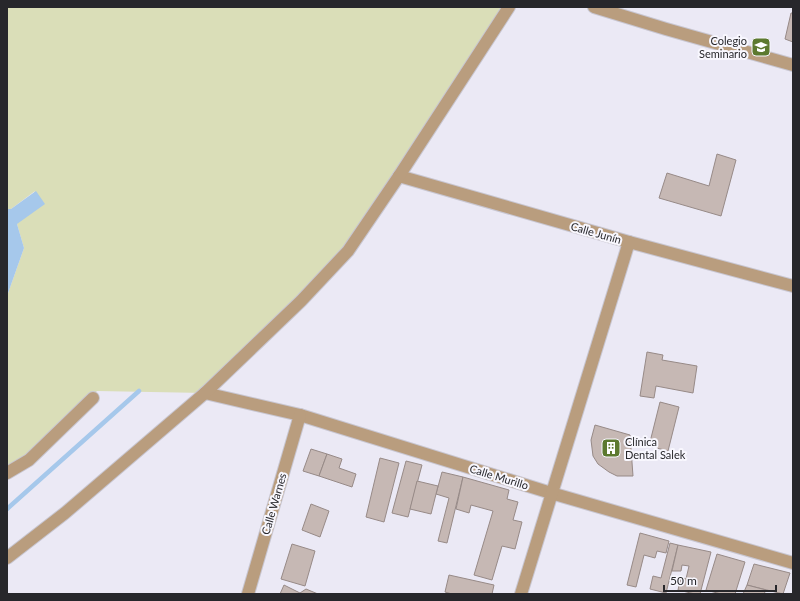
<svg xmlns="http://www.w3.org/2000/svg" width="800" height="601" viewBox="0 0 800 601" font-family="Lato,sans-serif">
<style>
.green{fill:#dadeb8}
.water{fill:#a6c8eb}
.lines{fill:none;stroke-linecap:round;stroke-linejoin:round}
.stream{stroke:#a6c8eb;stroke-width:4.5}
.building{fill:#c6b8b4;stroke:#978a87}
.minor-casing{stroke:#c8c6d1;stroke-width:14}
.minor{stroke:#b99d7e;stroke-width:12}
.labels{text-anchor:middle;stroke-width:4;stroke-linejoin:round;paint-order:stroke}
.poi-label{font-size:11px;fill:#27272b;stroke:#f8f7fe;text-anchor:end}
.street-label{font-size:11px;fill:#27272b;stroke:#f8f7fe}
</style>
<rect width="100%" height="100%" fill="#ebe9f5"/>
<polygon class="green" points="7,7 509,7 348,251 205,393 97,391 29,460 7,473 7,296 24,248 17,224 35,191 11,209 7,209"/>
<polygon class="water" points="36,191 45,204 17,224 24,248 7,296 7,209 11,209"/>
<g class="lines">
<polyline class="stream" points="7,509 139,391"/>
</g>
<g class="building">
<polygon points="791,13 793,13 793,42 785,39"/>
<polygon points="717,154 736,160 721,216 659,198 667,173 709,186"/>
<polygon points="647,352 663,355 662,360 697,366 693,393 656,386 654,398 640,396"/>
<polygon points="660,402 679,407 668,451 649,446"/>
<polygon points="595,425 630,435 633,476 617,476 609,472 598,464 593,456 591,440"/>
<polygon points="311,449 327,454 319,476 303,471"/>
<polygon points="327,454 342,459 339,468 356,474 352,487 319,476"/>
<polygon points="380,458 399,463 384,522 366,517"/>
<polygon points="406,461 422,465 408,517 392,513"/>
<polygon points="442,472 463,477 447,543 438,541 449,498 436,494"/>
<polygon points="463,477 509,490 507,499 518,502 513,520 522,522 515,549 502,546 492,580 474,575 493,511 471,505 469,513 456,509"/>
<polygon points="417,481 438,486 431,514 410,509"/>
<polygon points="311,504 329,511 320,537 302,530"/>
<polygon points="640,533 669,541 666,553 657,551 655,558 644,555 636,587 627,585"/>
<polygon points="670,543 678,545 666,593 650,589 653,576 661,578"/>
<polygon points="292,544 315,551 305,586 281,579"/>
<polygon points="678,545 711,552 700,594 695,594 678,590 681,577 686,579 689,566 682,565 681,571 672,571"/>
<polygon points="717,554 745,562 735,594 721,594 706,590"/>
<polygon points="754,564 790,573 783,594 747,585"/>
<polygon points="449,575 494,585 492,594 452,594 445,592"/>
<polygon points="284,585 300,593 306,589 318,594 280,594"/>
<polygon points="747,585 766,590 764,594 743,594"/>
</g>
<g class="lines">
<g class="minor-casing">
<g id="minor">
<polyline points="594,7 666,29 793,65"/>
<polyline points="399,176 629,242 793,286"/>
<polyline points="205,393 300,415 551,493 793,563"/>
<polyline points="7,473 29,460 93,398"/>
<polyline points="7,558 65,513 205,393 301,301 348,251 399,176 509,7"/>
<polyline points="248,594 300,415"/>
<polyline points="521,594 629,242"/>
</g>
</g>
<use href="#minor" class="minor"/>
</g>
<defs>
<g id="school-square" transform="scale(1)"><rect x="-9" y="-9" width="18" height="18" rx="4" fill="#5c792f" stroke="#f8f7fe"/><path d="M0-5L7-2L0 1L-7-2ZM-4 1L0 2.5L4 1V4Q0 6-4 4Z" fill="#fff"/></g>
<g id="building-square" transform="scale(1)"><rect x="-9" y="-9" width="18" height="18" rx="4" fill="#5c792f" stroke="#f8f7fe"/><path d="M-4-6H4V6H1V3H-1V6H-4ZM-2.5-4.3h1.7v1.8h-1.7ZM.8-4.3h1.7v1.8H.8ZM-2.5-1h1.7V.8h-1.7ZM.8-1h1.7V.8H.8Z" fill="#fff"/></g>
</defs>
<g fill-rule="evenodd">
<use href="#school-square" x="761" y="47"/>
<use href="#building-square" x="611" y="448"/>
</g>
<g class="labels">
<g class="poi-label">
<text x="747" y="45">Colegio<tspan x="747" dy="13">Seminario</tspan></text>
<text x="625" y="446" text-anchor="start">Clínica<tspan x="625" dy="13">Dental Salek</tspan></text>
</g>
<g class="street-label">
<text transform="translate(596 233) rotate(16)" y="4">Calle Junín</text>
<text transform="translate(499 477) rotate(17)" y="4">Calle Murillo</text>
<text transform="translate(274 504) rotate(-74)" y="4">Calle Warnes</text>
</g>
</g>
<rect width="800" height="601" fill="none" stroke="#27272b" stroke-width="16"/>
<path d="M664 585v6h112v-6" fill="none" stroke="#27272b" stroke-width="2"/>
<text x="670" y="585" font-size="12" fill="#27272b" stroke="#f8f7fe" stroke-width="3" paint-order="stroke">50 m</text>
</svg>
